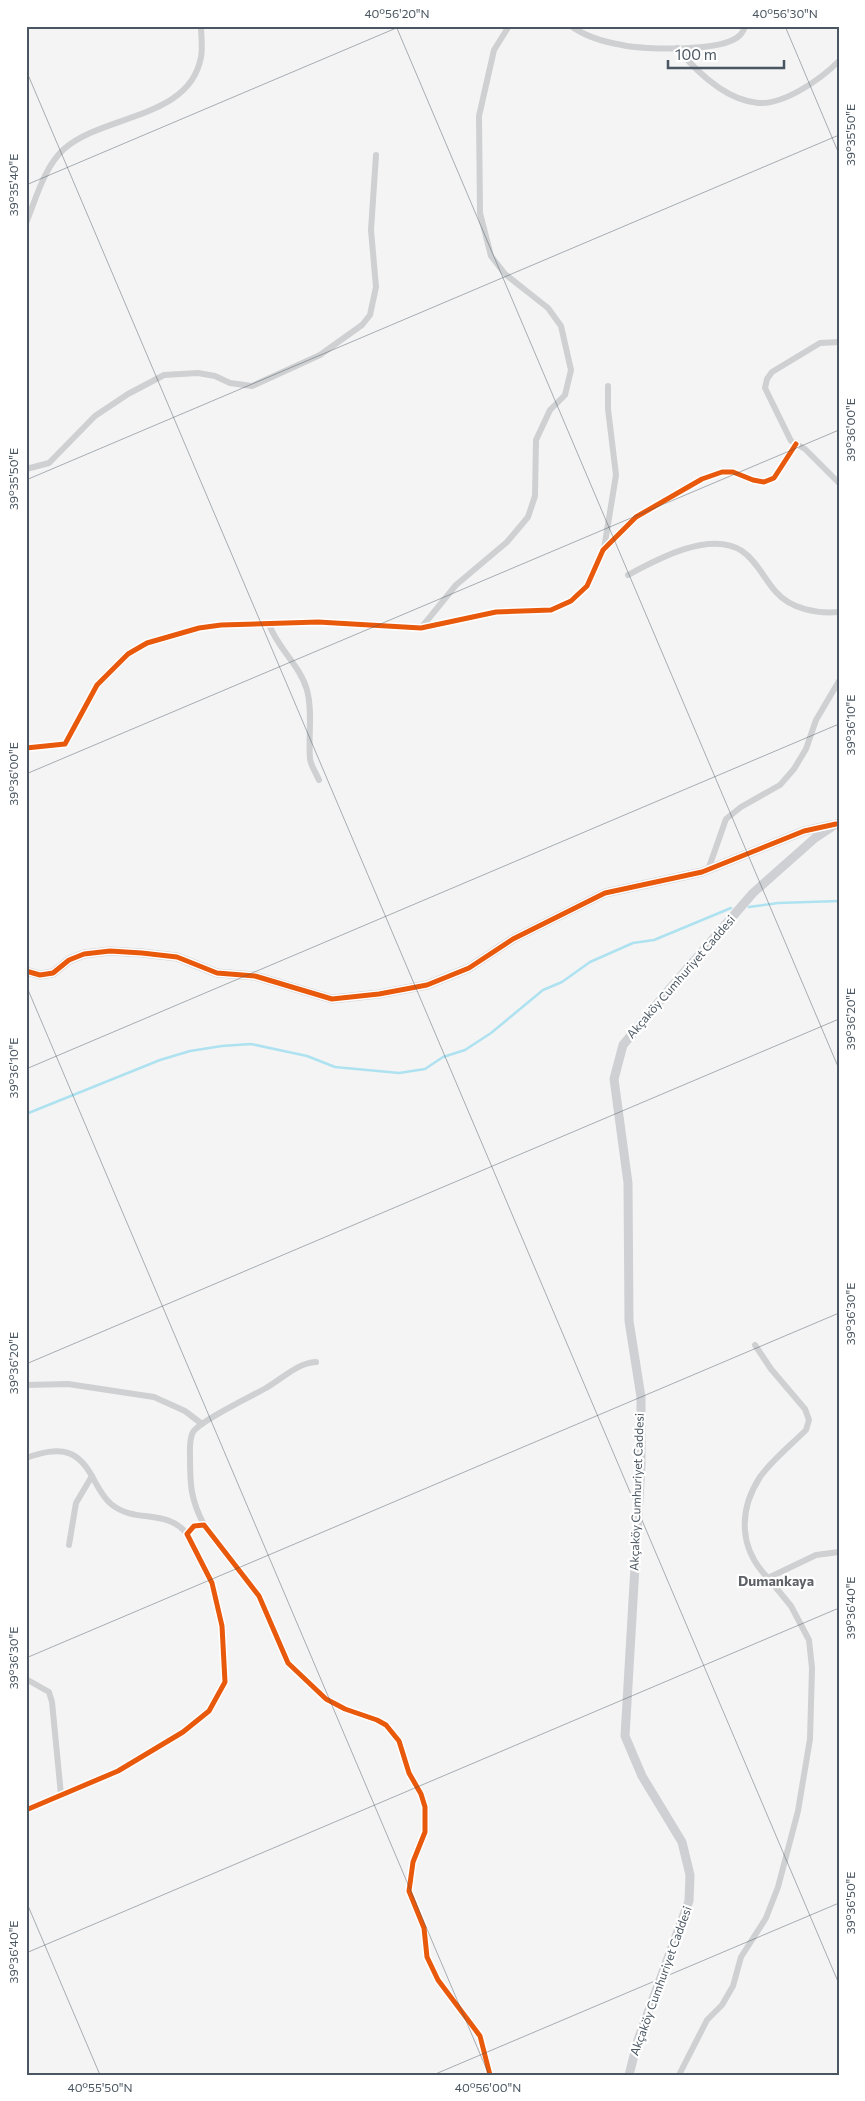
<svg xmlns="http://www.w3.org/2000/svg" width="865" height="2101" viewBox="0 0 865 2101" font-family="Commissioner,sans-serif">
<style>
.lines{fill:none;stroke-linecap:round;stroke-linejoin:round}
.stream{stroke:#aee2f0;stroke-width:2.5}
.street{stroke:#ced0d2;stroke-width:6}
.secondary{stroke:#ced0d4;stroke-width:9}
.cycleway-casing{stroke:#fff;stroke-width:8}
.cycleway{stroke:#e8590c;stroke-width:5}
.ticks{fill:none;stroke:#4a5661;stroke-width:1;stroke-opacity:0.45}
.labels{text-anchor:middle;stroke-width:4.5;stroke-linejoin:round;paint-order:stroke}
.street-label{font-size:12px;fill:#4a5661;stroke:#fff}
.neighbourhood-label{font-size:14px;font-weight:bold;fill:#5f6368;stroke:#fff}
.neatline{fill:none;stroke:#4a5661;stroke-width:2}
.ticks-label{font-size:12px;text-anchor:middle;fill:#4a5661}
</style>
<rect width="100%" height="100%" fill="#f4f4f4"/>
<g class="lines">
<g class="stream">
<polyline points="749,907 778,903 839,901"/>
<polyline points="26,1114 160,1060 190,1051 222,1046 251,1044 307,1056 335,1067 399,1073 425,1069 443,1057 465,1050 491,1033 543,990 562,982 590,962 633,943 654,940 731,908"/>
</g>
<g class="street">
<path d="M571 26C586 37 604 42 622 45 644 50 722 52 739 36 742 34 744 29 745 27L744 26"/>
<polyline points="712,26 726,26"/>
<path d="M677 48C696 71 726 100 758 103 784 105 821 79 839 61"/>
<path d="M26 223C36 199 44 167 64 149 104 114 190 119 201 57 203 47 201 36 201 26"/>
<polyline points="839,342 820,343 772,372 767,379 765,388 791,441 805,449 839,483"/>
<polyline points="26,469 49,463 95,416 128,394 164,375 198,373 215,376 230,383 252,386 320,355 362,325 370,315 376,287 371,230 376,155"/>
<polyline points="604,549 616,475 608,409 608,386"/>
<path d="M628 575C656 560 710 530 742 551 757 561 764 579 776 592 791 609 817 614 839 612"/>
<path d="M269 624C277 648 300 665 307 690 313 712 308 736 310 759 311 766 316 773 319 780"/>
<polyline points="421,628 456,585 507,542 528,517 535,496 536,440 550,410 565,395 571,370 561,326 548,308 505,274 491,256 480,213 479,116 494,50 509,26"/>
<polyline points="26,748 65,744 97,685 128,654 147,643 199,628 221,625 318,622 421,628 496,612 551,610 571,601 587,586 603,550 636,517 702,479 722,472 733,472 753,480 764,482 774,478 796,444"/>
<polyline points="708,870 726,819 741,807 780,785 794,769 806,749 816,720 839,681"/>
<path d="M755 1345 771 1369 805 1409 809 1420 806 1430C791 1445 772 1460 760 1477 738 1511 739 1549 768 1578"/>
<polyline points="26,1385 68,1384 154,1397 185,1411 202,1424"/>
<path d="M26 1458C40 1453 57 1448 71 1454 92 1464 95 1491 111 1504 135 1524 167 1508 187 1534"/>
<path d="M204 1525C191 1500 190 1486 190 1458 190 1450 189 1439 193 1432 200 1421 252 1396 266 1388 282 1379 297 1363 316 1362"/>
<polyline points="69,1545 76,1503 92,1476"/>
<polyline points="26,1679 49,1692 52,1702 61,1795"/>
<polyline points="26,1810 118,1771 183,1732 209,1711 225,1682 222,1626 212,1583 187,1534 194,1526 204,1525 259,1596 288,1663 326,1699 345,1709 377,1720 386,1725 399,1741 409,1773 421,1794 425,1807 425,1832 413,1862 409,1891 424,1928 427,1957 438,1980 480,2036 490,2075"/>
<polyline points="679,2075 707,2020 722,2005 733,1986 741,1957 766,1918 778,1887 798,1811 810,1739 812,1668 809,1640 791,1606 768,1578 816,1555 839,1552"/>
</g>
<g class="secondary">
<polyline points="26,971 40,975 53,973 69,960 84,954 110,951 142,953 177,957 217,973 255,976 332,999 379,994 427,985 469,968 513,939 605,893 702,872 804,831 831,825"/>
<polyline points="629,2075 638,2040 689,1901 690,1875 682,1842 642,1776 625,1736 641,1465 641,1397 629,1321 628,1183 614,1079 623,1045 668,991 753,893 815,838 836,824"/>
</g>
<g class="cycleway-casing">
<g id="cycleway">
<polyline points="26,748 65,744 97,685 128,654 147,643 199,628 221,625 318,622 421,628 496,612 551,610 571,601 587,586 603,550 636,517 702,479 722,472 733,472 753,480 764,482 774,478 796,444"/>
<polyline points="26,971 40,975 53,973 69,960 84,954 110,951 142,953 177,957 217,973 255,976 332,999 379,994 427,985 469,968 513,939 605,893 702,872 804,831 836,824"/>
<polyline points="26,1810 118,1771 183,1732 209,1711 225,1682 222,1626 212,1583 187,1534 194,1526 204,1525 259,1596 288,1663 326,1699 345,1709 377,1720 386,1725 399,1741 409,1773 421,1794 425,1807 425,1832 413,1862 409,1891 424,1928 427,1957 438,1980 480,2036 490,2075"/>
</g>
</g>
<use href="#cycleway" class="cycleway"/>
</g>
<path class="ticks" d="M396 26 839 1069M785 26 839 154M26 70 839 1984M26 185 401 26M26 480 839 135M26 774 839 430M26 985 489 2075M26 1069 839 724M26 1364 839 1019M26 1658 839 1313M26 1901 100 2075M26 1953 839 1608M433 2075 839 1903"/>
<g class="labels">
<g class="street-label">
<text transform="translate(681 977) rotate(-49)" y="4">Akçaköy Cumhuriyet Caddesi</text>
<text transform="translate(637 1492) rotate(-88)" y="4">Akçaköy Cumhuriyet Caddesi</text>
<text transform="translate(661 1981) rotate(-70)" y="4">Akçaköy Cumhuriyet Caddesi</text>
</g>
<g class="neighbourhood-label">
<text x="776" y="1586">Dumankaya</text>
</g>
</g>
<rect width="865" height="2101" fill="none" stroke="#ffffff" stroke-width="55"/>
<path d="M668 60v8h116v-8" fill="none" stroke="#4a5661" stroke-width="2.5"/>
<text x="675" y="60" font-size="15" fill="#4a5661" stroke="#ffffff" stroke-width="4" paint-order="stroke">100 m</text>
<rect x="28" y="28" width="810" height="2046" class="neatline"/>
<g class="ticks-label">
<text x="397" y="18">40°56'20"N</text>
<text x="785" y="18">40°56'30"N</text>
<text transform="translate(851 135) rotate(-90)" y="4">39°35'50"E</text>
<text transform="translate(14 185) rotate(-90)" y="4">39°35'40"E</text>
<text transform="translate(851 430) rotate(-90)" y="4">39°36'00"E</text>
<text transform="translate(14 479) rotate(-90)" y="4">39°35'50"E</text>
<text transform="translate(851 725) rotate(-90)" y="4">39°36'10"E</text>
<text transform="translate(14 774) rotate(-90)" y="4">39°36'00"E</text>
<text transform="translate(851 1019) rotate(-90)" y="4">39°36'20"E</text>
<text transform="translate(14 1068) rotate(-90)" y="4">39°36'10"E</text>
<text transform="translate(851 1314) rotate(-90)" y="4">39°36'30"E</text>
<text transform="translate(14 1363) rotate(-90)" y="4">39°36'20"E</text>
<text transform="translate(851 1608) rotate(-90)" y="4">39°36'40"E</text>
<text transform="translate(14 1658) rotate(-90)" y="4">39°36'30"E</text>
<text transform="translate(851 1903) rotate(-90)" y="4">39°36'50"E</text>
<text transform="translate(14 1952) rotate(-90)" y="4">39°36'40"E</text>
<text x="100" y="2092">40°55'50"N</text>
<text x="488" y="2092">40°56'00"N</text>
</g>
</svg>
